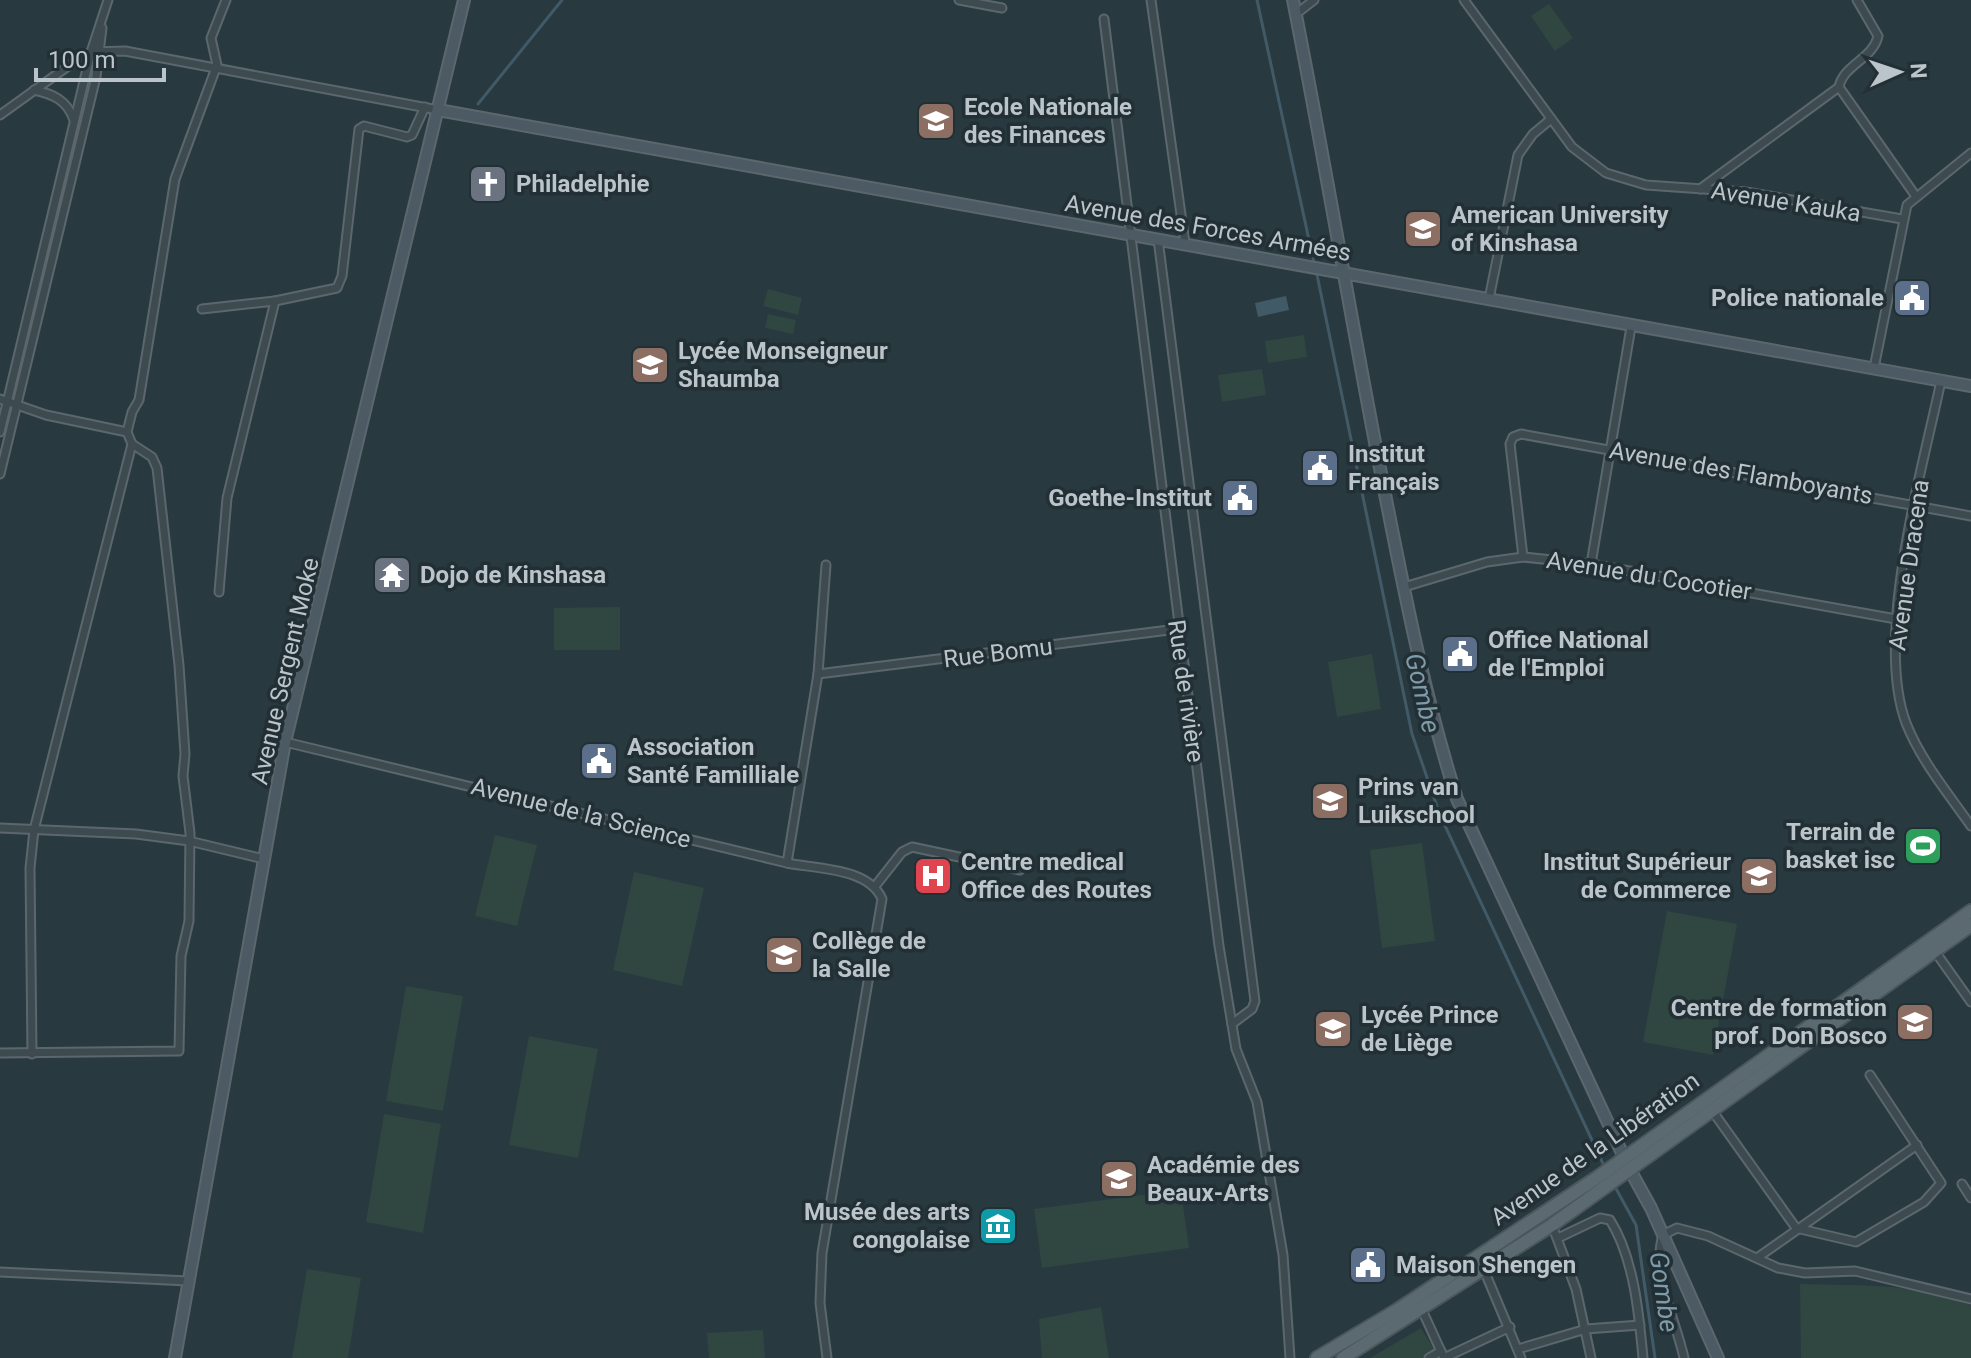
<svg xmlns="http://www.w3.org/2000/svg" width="1971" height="1358" viewBox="0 0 1971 1358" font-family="Roboto,sans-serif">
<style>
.green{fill:#2f4641}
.water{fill:#415a67}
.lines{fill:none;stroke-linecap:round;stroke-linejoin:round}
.stream{stroke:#415a67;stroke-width:3}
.street-casing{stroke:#5b676d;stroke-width:11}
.secondary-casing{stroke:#5b676d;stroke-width:14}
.primary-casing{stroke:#4a565c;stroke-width:16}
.street{stroke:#3d4a50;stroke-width:7}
.secondary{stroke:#4c5a63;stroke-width:10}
.primary{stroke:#5b6970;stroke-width:12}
.labels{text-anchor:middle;stroke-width:7;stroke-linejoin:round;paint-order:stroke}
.poi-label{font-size:24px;font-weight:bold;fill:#bac4ca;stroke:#222f35;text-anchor:start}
.street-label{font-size:24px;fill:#bac4ca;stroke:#222f35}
.water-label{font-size:26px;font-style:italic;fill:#7e9baa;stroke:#222f35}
</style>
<rect width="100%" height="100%" fill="#293940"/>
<g class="green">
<polygon points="1549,4 1573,38 1555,51 1531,16"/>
<polygon points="768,289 802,298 798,315 763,306"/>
<polygon points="768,314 796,320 793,334 765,328"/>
<polygon points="1304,335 1307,357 1268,363 1265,341"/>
<polygon points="1262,369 1266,395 1222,402 1218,375"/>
<polygon points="620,607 620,650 554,650 554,608"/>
<polygon points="1372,654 1381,709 1337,717 1328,662"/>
<polygon points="495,835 537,845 517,926 475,916"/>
<rect x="1904" y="836" width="38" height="20"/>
<polygon points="1422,843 1435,941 1382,948 1370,850"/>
<polygon points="634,872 704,888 682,986 613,970"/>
<polygon points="1667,911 1737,924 1713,1055 1643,1042"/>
<polygon points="406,986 463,996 443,1111 386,1101"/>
<polygon points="529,1036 598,1049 578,1158 509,1145"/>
<polygon points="384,1114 441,1124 423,1233 366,1222"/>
<polygon points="1181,1190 1189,1248 1042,1268 1034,1209"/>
<polygon points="307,1269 361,1278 348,1358 292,1358"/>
<path d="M1800 1284C1856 1286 1919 1282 1971 1305V1358H1801Z"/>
<polygon points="1101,1307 1109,1358 1042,1358 1039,1319"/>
<polygon points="1421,1328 1435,1351 1423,1358 1370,1358"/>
<polygon points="763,1330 765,1358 709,1358 707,1333"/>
</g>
<polygon class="water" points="1286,296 1289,310 1258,317 1255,303"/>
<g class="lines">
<g class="stream">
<polyline points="1257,0 1314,263"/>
<polyline points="478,104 562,0"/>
<polyline points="1316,270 1412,734 1440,815 1605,1168"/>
<polyline points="1614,1185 1636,1225 1655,1358"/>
</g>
<g class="street-casing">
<g id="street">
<polyline points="959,0 1002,8"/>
<polyline points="1151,0 1185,243"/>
<polyline points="1464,0 1572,147 1606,173 1646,185 1746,192 1902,219"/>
<path d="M1857 0 1878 36C1873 59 1843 65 1839 87L1915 195"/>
<polyline points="1296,14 1314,0"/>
<polyline points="1104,19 1219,946 1236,1049 1257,1102 1283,1255 1290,1358"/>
<path d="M34 90C53 94 67 100 74 120"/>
<polyline points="0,115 78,59 91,52 125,51 438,110"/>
<polyline points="1700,189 1839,87"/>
<polyline points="1158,239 1255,1001 1252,1009 1232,1024"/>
<polyline points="1489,299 1518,155 1533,134 1551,119"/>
<polyline points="202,309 275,301"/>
<polyline points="1874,368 1907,205 1971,153"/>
<path d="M1941 381C1922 471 1874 637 1906 723 1921 761 1948 793 1971 826"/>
<polyline points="0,399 46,415 127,432 132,444 34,830 30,868 32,1054"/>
<polyline points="0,432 91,52 108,0"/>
<polyline points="127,432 132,412 139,400 175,179 217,65 211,38 226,0"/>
<polyline points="0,474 96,77 102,28"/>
<polyline points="1523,557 1510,444 1513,437 1521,434 1971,516"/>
<polyline points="1591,564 1631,327"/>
<polyline points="1404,587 1487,562 1523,557 1591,564 1896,619"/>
<polyline points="219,592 227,498 275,301 337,288 342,276 359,129 364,126 407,137 412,135 425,107"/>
<polyline points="818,674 1177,629"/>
<path d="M285 742 787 863C818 869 869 868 882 899L822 1253 820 1303 827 1358"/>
<polyline points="0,828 136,834 189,841 264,859"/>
<polyline points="787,863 818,674 826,565"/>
<polyline points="876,885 902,852 912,847 1020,870"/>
<polyline points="1934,950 1971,1002"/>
<polyline points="0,1053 179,1051 181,956 189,921 190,833 183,776 185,754 179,665 157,468 152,457 132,444"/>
<polyline points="1711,1109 1796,1228 1856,1242 1924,1202 1941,1183 1870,1075"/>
<polyline points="1962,1184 1971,1198"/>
<polyline points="1552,1225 1576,1289 1591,1358"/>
<path d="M1558 1238 1600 1218 1610 1220C1634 1258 1639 1314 1643 1358"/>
<polyline points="1757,1258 1917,1145"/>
<polyline points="1484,1270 1521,1358"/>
<polyline points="0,1272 188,1281"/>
<polyline points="1422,1310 1444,1358"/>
<polyline points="1518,1349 1586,1329 1640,1325"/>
<polyline points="1429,1358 1441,1351"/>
<polyline points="1444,1358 1510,1327"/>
<path d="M1684 1358C1676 1320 1651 1274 1663 1235L1677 1228 1708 1236 1778 1268 1805 1273 1855 1271 1971 1299"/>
</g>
</g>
<g class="secondary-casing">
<g id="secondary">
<path d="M1293 0C1326 166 1353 333 1386 499 1406 601 1426 701 1457 799L1630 1170 1651 1208 1718 1358"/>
<polyline points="438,110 1971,386"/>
<polyline points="175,1358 285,742 464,0"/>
</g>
</g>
<g class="primary-casing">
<g id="primary">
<polyline points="1317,1358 1399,1309 1598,1177 1971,911"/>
<polyline points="1343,1358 1552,1225 1971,925"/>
</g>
</g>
<use href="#street" class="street"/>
<use href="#secondary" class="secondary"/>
<use href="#primary" class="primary"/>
</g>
<defs>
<g id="university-square" transform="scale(2)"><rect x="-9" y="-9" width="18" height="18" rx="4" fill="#8d6e63" stroke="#222f35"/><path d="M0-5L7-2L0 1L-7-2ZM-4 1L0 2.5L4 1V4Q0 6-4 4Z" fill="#fff"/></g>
<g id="church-square" transform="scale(2)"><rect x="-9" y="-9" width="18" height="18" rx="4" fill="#6b7280" stroke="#222f35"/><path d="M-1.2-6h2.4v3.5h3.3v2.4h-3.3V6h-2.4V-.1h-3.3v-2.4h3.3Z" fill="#fff"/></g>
<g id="civic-square" transform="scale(2)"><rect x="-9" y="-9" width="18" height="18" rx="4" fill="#5c6f8a" stroke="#222f35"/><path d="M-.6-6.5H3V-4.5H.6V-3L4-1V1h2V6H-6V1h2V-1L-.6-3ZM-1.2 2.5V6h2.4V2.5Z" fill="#fff"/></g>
<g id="school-square" transform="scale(2)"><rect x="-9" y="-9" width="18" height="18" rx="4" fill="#8d6e63" stroke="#222f35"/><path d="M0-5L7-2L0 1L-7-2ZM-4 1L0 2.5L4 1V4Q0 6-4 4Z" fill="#fff"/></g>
<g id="temple-square" transform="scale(2)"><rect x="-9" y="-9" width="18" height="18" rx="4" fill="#6b7280" stroke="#222f35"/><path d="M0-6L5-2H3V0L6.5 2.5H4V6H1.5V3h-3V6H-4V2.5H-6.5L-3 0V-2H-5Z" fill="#fff"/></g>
<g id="stadium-square" transform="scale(2)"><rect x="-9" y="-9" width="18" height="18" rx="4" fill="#2e9e5b" stroke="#222f35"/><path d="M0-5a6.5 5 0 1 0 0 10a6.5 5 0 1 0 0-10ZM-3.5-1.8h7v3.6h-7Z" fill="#fff"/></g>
<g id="hospital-square" transform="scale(2)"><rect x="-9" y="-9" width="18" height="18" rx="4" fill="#e0444e" stroke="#222f35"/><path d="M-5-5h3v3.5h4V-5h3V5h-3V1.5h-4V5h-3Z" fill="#fff"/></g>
<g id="museum-square" transform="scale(2)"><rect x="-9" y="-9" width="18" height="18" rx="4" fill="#0f9aa8" stroke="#222f35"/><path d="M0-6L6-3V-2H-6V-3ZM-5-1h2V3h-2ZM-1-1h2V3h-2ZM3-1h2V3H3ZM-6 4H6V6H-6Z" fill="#fff"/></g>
</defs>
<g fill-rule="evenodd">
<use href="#university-square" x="936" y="121"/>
<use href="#church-square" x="488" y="184"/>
<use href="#university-square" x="1423" y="229"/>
<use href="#civic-square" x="1912" y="298"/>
<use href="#school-square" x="650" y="365"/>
<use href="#civic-square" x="1320" y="468"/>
<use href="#civic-square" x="1240" y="498"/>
<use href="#temple-square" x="392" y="575"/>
<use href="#civic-square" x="1460" y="654"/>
<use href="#civic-square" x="599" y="761"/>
<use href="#school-square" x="1330" y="801"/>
<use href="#stadium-square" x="1923" y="846"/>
<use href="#hospital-square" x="933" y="876"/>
<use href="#university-square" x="1759" y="876"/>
<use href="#school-square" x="784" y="955"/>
<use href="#university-square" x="1915" y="1022"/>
<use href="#school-square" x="1333" y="1029"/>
<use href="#university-square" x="1119" y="1179"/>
<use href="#museum-square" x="998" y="1226"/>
<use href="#civic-square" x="1368" y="1265"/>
</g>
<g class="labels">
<g class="poi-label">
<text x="964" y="115">Ecole Nationale<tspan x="964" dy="28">des Finances</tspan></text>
<text x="516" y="192">Philadelphie</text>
<text x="1451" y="223">American University<tspan x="1451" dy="28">of Kinshasa</tspan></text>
<text x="1884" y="306" text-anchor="end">Police nationale</text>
<text x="678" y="359">Lycée Monseigneur<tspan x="678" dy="28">Shaumba</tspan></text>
<text x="1348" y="462">Institut<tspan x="1348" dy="28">Français</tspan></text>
<text x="1212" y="506" text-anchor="end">Goethe-Institut</text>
<text x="420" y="583">Dojo de Kinshasa</text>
<text x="1488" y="648">Office National<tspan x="1488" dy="28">de l'Emploi</tspan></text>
<text x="627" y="755">Association<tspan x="627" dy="28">Santé Familliale</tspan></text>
<text x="1358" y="795">Prins van<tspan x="1358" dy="28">Luikschool</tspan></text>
<text x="1895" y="840" text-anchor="end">Terrain de<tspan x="1895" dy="28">basket isc</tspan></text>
<text x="961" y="870">Centre medical<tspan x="961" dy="28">Office des Routes</tspan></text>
<text x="1731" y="870" text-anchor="end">Institut Supérieur<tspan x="1731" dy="28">de Commerce</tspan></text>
<text x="812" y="949">Collège de<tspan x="812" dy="28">la Salle</tspan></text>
<text x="1887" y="1016" text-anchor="end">Centre de formation<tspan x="1887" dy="28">prof. Don Bosco</tspan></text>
<text x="1361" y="1023">Lycée Prince<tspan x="1361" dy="28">de Liège</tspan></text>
<text x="1147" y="1173">Académie des<tspan x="1147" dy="28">Beaux-Arts</tspan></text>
<text x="970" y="1220" text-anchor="end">Musée des arts<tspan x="970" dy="28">congolaise</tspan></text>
<text x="1396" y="1273">Maison Shengen</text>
</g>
<g class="street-label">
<text transform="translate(1786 202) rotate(9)" y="8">Avenue Kauka</text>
<text transform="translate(1208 228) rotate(10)" y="8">Avenue des Forces Armées</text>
<text transform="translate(1741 473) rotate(10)" y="8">Avenue des Flamboyants</text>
<text transform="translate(1909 565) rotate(-82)" y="8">Avenue Dracena</text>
<text transform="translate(1649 576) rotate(9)" y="8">Avenue du Cocotier</text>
<text transform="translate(998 653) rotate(-7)" y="8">Rue Bomu</text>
<text transform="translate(285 671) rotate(-77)" y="8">Avenue Sergent Moke</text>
<text transform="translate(1186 691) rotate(82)" y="8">Rue de rivière</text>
<text transform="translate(581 813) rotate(14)" y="8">Avenue de la Science</text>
<text transform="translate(1595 1149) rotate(-35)" y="8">Avenue de la Libération</text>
</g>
<g class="water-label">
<text transform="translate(1423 693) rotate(77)" y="9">Gombe</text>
<text transform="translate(1664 1292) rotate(82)" y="9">Gombe</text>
</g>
</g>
<g transform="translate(1899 72) rotate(87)" stroke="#222f35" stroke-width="6" paint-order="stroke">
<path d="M0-6L14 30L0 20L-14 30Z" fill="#bac4ca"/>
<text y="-12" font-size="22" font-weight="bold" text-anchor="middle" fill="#bac4ca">N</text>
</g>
<path d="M36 68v12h128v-12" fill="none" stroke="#bac4ca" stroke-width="4"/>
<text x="48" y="68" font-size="24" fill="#bac4ca" stroke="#222f35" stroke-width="6" paint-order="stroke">100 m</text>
</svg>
